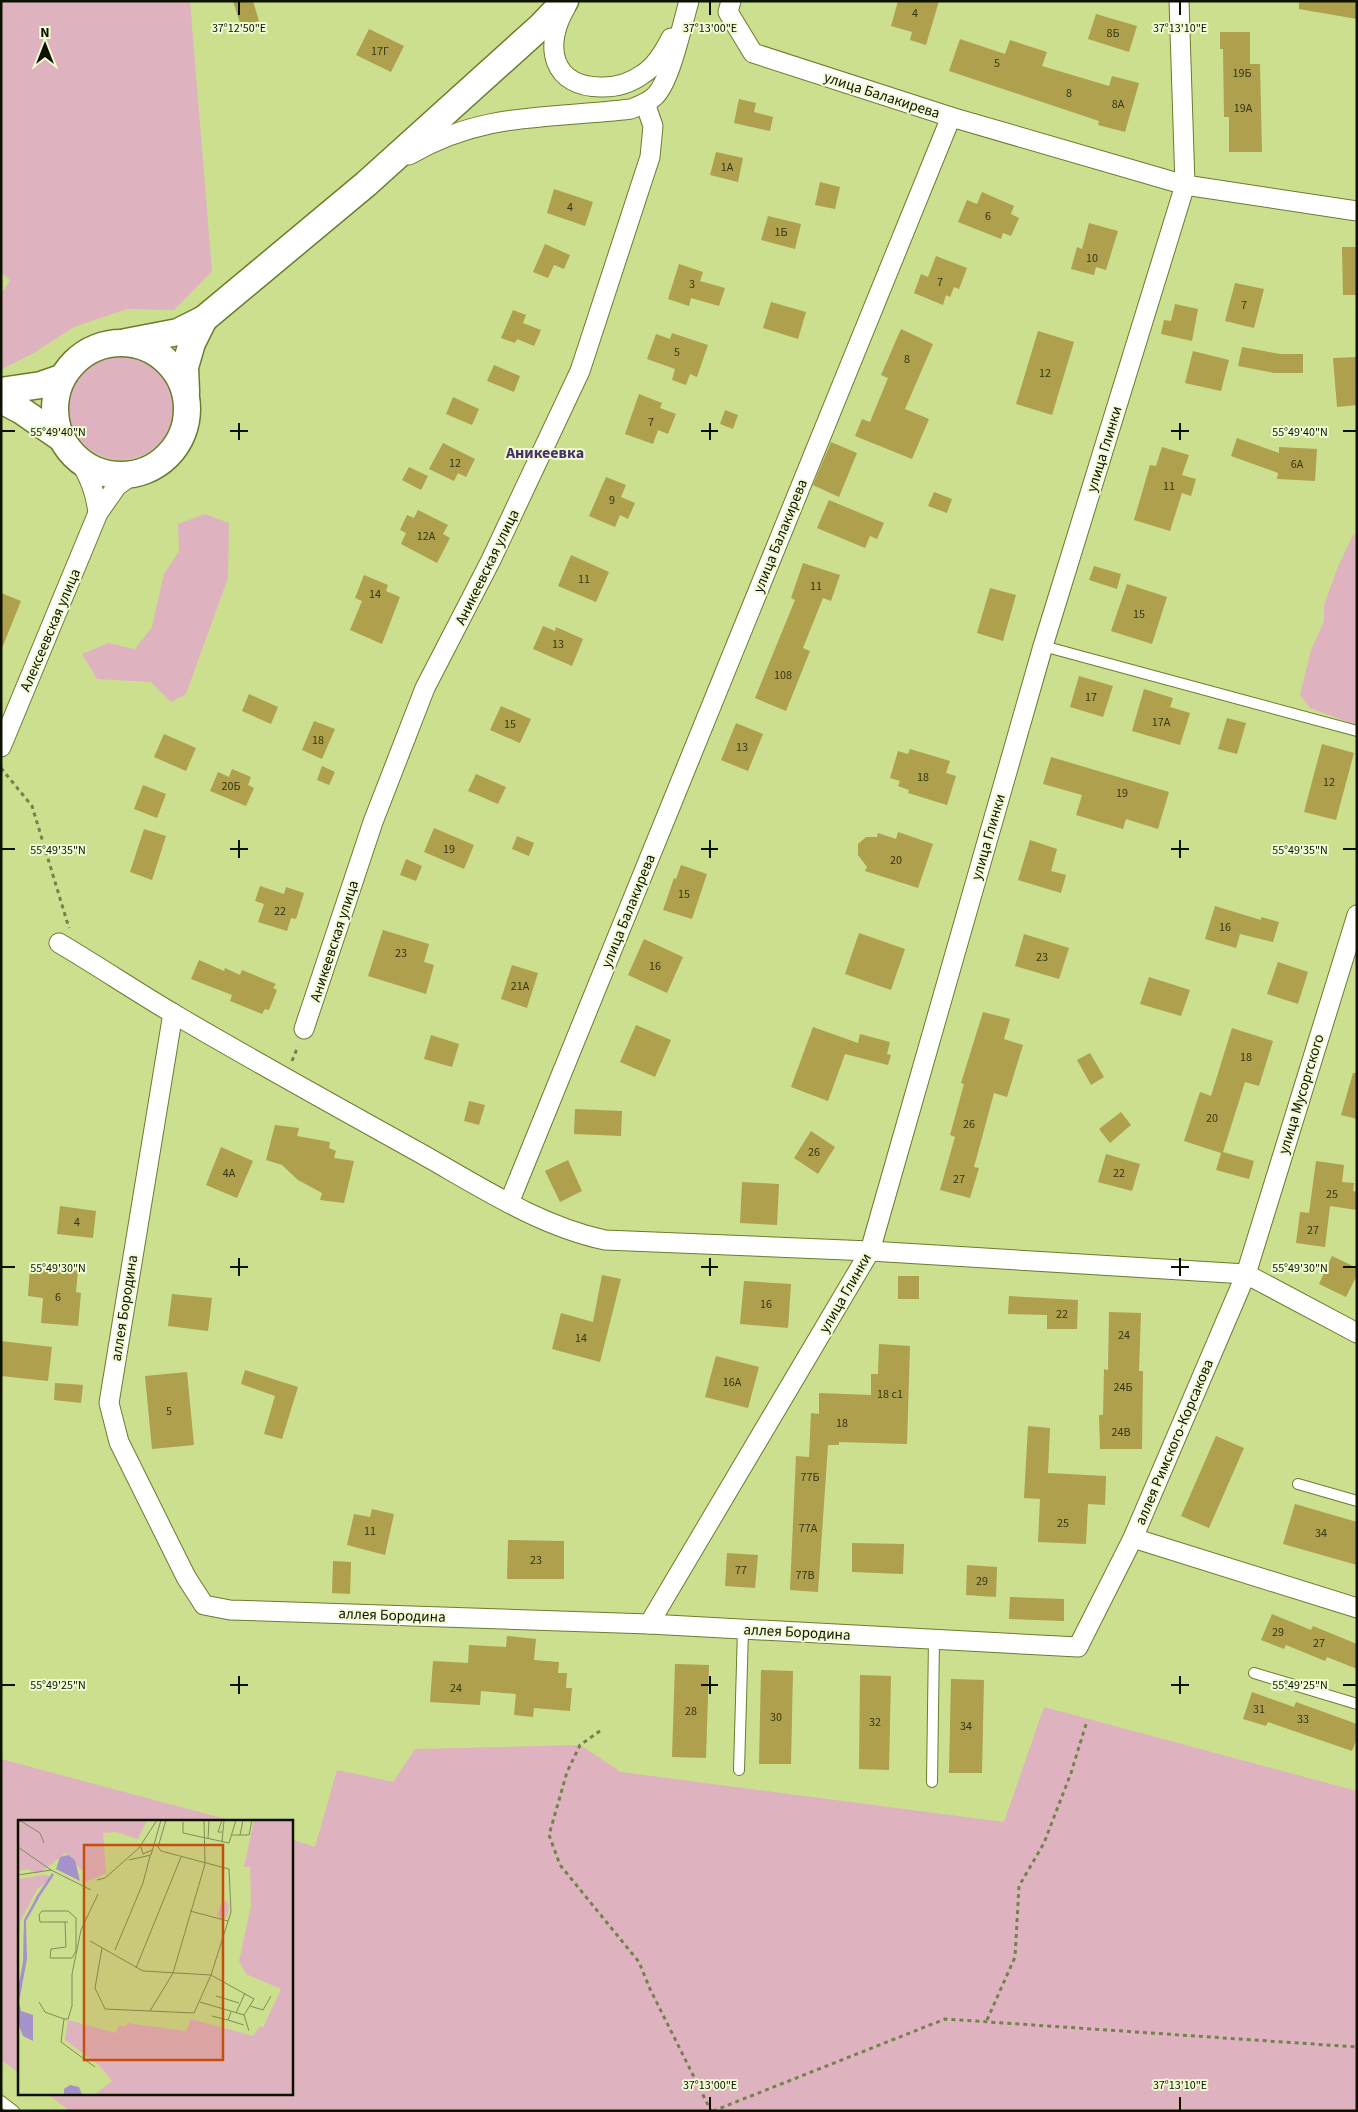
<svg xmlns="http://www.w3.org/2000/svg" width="1358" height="2112" viewBox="0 0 1358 2112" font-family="'Source Sans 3',sans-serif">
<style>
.green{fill:#deb3bf}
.building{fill:#aea04d}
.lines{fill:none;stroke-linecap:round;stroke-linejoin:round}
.lane-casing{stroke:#6b7c2d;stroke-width:12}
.street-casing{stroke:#6b7c2d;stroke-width:21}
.secondary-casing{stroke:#6b7c2d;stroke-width:29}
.path{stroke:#74814d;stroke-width:3;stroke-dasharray:4 4;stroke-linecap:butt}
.lane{stroke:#fff;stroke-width:10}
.street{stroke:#fff;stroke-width:19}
.secondary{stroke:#fff;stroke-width:26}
.ticks{fill:none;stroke:#0d1200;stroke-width:2}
.labels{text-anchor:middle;stroke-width:4;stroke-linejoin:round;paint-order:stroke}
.number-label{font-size:12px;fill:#353613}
.street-label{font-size:15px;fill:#0d1200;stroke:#f0fbd3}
.neighbourhood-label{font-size:16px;font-weight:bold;fill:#48306b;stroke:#f0fbd3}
.inset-river{fill:none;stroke:#a592ca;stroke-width:2.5}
.inset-road{fill:none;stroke:#7f8d56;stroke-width:1}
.view{fill:#c74e0a;fill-opacity:0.15;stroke:#c74e0a;stroke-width:2.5}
.inset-edge{fill:none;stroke:#0d1200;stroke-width:2.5}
.ticks-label{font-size:12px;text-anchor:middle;fill:#0d1200;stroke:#f0fbd3;stroke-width:4;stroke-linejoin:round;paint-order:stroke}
</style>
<rect width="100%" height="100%" fill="#cbdf8f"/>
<g class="green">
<polygon points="1,1 190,1 212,271 174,310 127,309 74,327 32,354 2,369 1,295 10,280 1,272"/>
<circle cx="121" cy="408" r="52"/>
<polygon points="205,514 229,523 228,578 186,694 171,702 151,682 97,679 82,654 108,643 135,649 152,627 164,574 179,551 178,524"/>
<polygon points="1353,535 1357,536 1357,723 1353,724 1310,708 1300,695 1311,650 1324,621 1324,605 1337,569"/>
<polygon points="1044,1707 1357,1791 1357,2111 70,2111 46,2093 291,2093 291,1839 315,1847 337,1770 393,1782 415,1749 580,1745 621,1772 1004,1822"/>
<polygon points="1,1759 233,1821 19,1821 19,2073 1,2060"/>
</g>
<g class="building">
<polygon points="233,1 253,1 259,21 241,26"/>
<polygon points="898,1 939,1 926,45 910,40 912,32 891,26"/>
<polygon points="1299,1 1357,1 1357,19 1299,9"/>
<polygon points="1096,14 1137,26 1129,52 1088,39"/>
<polygon points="369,29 404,46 391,72 356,55"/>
<polygon points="1220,32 1250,32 1250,64 1260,64 1262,152 1229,152 1229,117 1224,117 1223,49 1220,49"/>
<polygon points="960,39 1005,54 1010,40 1047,52 1042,66 1109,86 1112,76 1139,83 1125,132 1098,125 1099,121 949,71"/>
<polygon points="739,99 756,103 754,112 773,117 770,131 734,123"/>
<polygon points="716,152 743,158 738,182 710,175"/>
<polygon points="820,182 840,187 835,209 815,205"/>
<polygon points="554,189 593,202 585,226 547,213"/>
<polygon points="982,192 1014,206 1011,214 1019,218 1011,236 1003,233 1001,239 958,222 967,200 977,204"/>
<polygon points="768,216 801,224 795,249 761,240"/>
<polygon points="1089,223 1118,231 1106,270 1096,267 1094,275 1071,269 1077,247 1082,249"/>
<polygon points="545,244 570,255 564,269 554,265 548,278 533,272"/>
<polygon points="1342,247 1357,247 1357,295 1343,295"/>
<polygon points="936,256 967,268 959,289 954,287 950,297 946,295 943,305 914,293 921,274 928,277"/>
<polygon points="679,264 703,272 700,281 725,288 719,306 691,298 689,306 668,299"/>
<polygon points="1235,283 1264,289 1254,328 1225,321"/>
<polygon points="771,302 806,312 798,339 763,328"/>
<polygon points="1175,304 1198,309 1192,341 1161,334 1164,320 1171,321"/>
<polygon points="513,310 526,315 523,323 541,330 534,346 517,339 515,343 501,338"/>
<polygon points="901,329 933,344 905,409 929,419 912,459 855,436 862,419 870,422 888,378 881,375"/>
<polygon points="1038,331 1074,342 1052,415 1016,404"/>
<polygon points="672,333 708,345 697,377 690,374 686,385 672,380 675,369 647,359 656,334 670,339"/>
<polygon points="1242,347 1280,354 1303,354 1303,373 1274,373 1238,366"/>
<polygon points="1193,351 1229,360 1221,391 1185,383"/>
<polygon points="1357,357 1357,405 1337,407 1333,358"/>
<polygon points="494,365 520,376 514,392 487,381"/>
<polygon points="639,394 662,403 660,408 676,414 668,434 658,430 653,444 625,434"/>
<polygon points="453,397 479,409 472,425 446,414"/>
<polygon points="725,410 738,415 733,429 720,424"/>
<polygon points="1237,438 1279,453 1279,447 1317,449 1315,481 1277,479 1278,473 1231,456"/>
<polygon points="831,442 857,453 839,497 813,485"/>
<polygon points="443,443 475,459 466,477 458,473 454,481 429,469"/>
<polygon points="1162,447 1189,455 1182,475 1196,479 1191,496 1182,493 1170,531 1134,520 1150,465 1156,466"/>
<polygon points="409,467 428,476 421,490 402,480"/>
<polygon points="606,477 626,485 621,497 635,503 628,519 620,515 615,527 589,516"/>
<polygon points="934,492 952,499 947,513 928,506"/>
<polygon points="829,500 884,523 877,539 870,536 865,548 817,528"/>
<polygon points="418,510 448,525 443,534 450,538 437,563 401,544 406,533 400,530 407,515 414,518"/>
<polygon points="571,555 609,572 596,602 558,586"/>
<polygon points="803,563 840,575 831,601 823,598 803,648 810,651 786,711 755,698 795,600 791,598"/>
<polygon points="1094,566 1121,574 1117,589 1089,580"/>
<polygon points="364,575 388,585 386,591 400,597 382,644 350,630 362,601 355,598"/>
<polygon points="1127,584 1167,597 1152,644 1111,631"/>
<polygon points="990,588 1016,595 1003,641 977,633"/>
<polygon points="1,593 21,601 2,648 1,648"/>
<polygon points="543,626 555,631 556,627 583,639 572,666 533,649"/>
<polygon points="1079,676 1113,686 1103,717 1070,707"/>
<polygon points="1144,689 1173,698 1170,707 1190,713 1180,745 1132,731"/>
<polygon points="249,694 278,707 271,724 242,711"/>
<polygon points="501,706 531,719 520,743 490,730"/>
<polygon points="1227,718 1246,723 1237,754 1218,749"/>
<polygon points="314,721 335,729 322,759 302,750"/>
<polygon points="736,723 763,734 748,771 721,760"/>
<polygon points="164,734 196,748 186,771 154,757"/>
<polygon points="1322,744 1354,753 1336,820 1304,812"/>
<polygon points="910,749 950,761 946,773 956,776 947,805 908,793 909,790 898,786 900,781 890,778 898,751 908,754"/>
<polygon points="1051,757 1169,792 1158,829 1126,819 1123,829 1076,815 1082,795 1043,784"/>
<polygon points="322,766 335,772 329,785 317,780"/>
<polygon points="232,769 251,777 248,785 254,788 246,806 210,791 218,772 229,777"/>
<polygon points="476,774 506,787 498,804 468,791"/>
<polygon points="143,785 166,794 157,818 134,809"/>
<polygon points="434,828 474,845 464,869 424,852"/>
<polygon points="144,829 166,836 152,880 130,872"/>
<polygon points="898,832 933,844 918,888 865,871 867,867 858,855 858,844 866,837 877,837 878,833 896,839"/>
<polygon points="517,836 534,843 529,856 512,849"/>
<polygon points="1030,840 1057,849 1051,871 1066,875 1061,893 1018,880"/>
<polygon points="406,859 422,866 416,881 400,875"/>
<polygon points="681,865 707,874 692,919 663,910 674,878 676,879"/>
<polygon points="260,886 284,894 286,887 304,893 296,919 291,918 287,931 258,922 264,904 255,901"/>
<polygon points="1215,906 1261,920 1261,917 1279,922 1273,942 1240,934 1236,948 1205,939"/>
<polygon points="383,930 429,944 424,962 434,965 426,994 368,976"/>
<polygon points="859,933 905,949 891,990 845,974"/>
<polygon points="1024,934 1069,948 1059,979 1015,966"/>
<polygon points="644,939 683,957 667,993 628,975"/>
<polygon points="199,960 224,971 225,968 240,975 242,970 276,984 273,988 277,990 269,1010 265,1009 262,1014 230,1001 232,995 191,979"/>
<polygon points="1278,962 1308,972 1298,1004 1267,994"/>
<polygon points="512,965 538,973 527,1008 501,999"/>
<polygon points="1149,977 1190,990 1181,1016 1140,1004"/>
<polygon points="983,1012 1010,1019 1004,1039 1023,1045 1007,1097 994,1093 974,1167 979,1168 970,1198 940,1190 955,1137 950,1135 964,1084 961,1083"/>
<polygon points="636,1025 671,1040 655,1077 620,1062"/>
<polygon points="813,1027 858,1043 860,1034 890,1042 887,1054 891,1055 888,1065 845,1054 828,1101 791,1087"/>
<polygon points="1232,1028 1273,1041 1259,1086 1245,1082 1223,1152 1254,1161 1249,1179 1216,1170 1221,1153 1184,1141 1200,1092 1211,1096"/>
<polygon points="431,1035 459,1044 452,1067 424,1059"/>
<polygon points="1090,1053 1104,1077 1091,1085 1077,1060"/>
<polygon points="1353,1073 1357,1073 1357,1119 1341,1115"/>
<polygon points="469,1101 485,1105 479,1125 464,1121"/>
<polygon points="575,1109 622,1111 621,1136 574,1134"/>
<polygon points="1121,1112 1131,1125 1110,1143 1099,1129"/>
<polygon points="275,1125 299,1128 297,1136 330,1142 329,1148 336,1151 334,1158 354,1161 344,1203 320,1200 322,1193 298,1180 282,1165 266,1160"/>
<polygon points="811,1131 835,1147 818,1174 794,1158"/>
<polygon points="221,1147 253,1161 237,1198 206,1185"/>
<polygon points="1106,1154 1140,1164 1132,1191 1098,1182"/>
<polygon points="568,1160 582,1191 560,1202 545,1171"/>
<polygon points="1316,1161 1344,1165 1342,1182 1354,1183 1353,1191 1357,1192 1357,1210 1330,1206 1325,1247 1296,1243 1300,1212 1309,1213"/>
<polygon points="742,1182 779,1184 777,1225 740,1223"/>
<polygon points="60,1206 96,1211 93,1238 57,1234"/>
<polygon points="1332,1256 1357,1268 1357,1275 1346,1297 1319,1284"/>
<polygon points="30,1267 78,1271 76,1292 81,1293 78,1326 41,1323 43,1298 28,1296"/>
<polygon points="602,1275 621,1279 600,1362 552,1349 561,1313 593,1322"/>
<rect x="898" y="1276" width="21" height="23"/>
<polygon points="744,1281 791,1284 788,1328 740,1324"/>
<polygon points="172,1294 212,1298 208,1331 168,1326"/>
<polygon points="1009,1296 1078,1300 1077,1329 1047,1329 1047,1315 1008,1314"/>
<polygon points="1109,1312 1141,1313 1139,1371 1143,1371 1142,1449 1100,1449 1099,1415 1103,1415 1104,1369 1108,1370"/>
<polygon points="1,1341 52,1347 48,1381 1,1376"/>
<polygon points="879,1344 910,1346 907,1444 839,1442 839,1445 828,1445 818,1592 790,1590 796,1456 809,1457 811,1413 819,1414 819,1393 871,1395 871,1374 878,1374"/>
<polygon points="716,1356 759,1367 748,1408 705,1397"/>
<polygon points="245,1370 298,1387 282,1439 264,1434 275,1396 241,1384"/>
<polygon points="187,1372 194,1445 152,1449 145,1376"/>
<polygon points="55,1383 83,1385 81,1403 54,1400"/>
<polygon points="1028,1426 1050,1428 1048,1473 1106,1476 1105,1505 1088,1504 1086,1544 1038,1542 1040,1499 1024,1498"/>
<polygon points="1216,1436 1244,1448 1209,1528 1181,1516"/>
<polygon points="1295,1504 1357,1522 1357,1565 1283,1544"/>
<polygon points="372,1509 394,1514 385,1555 347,1545 354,1514 370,1517"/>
<polygon points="508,1540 564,1541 564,1579 507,1579"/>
<polygon points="852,1543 904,1544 903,1574 852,1572"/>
<polygon points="727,1553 758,1555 755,1588 725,1586"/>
<polygon points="333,1561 351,1562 350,1594 332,1593"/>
<polygon points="967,1565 997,1567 996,1597 966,1595"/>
<polygon points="1010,1597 1064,1599 1064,1621 1009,1619"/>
<polygon points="1272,1614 1311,1630 1313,1626 1357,1644 1357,1669 1327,1657 1325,1661 1286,1645 1284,1649 1261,1640"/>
<polygon points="507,1636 536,1639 534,1660 559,1662 558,1673 567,1673 566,1688 572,1688 570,1711 534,1708 533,1717 514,1715 516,1694 481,1691 480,1705 430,1702 433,1661 468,1663 469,1645 506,1647"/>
<polygon points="675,1664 709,1665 706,1758 672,1757"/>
<polygon points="761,1670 793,1671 791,1764 759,1764"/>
<polygon points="860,1675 891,1676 889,1770 859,1769"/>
<polygon points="951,1679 984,1680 982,1773 949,1773"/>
<polygon points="1252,1692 1294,1707 1296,1702 1357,1724 1357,1738 1352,1751 1268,1722 1266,1726 1243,1719"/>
</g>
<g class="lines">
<g class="lane-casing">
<g id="lane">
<polyline points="1043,646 1357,731"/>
<polyline points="1298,1484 1357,1501"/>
<polyline points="1254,1673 1357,1704"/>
<polyline points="739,1770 743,1629"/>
<polyline points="932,1782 934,1639"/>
<polyline points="1,2101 14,2111"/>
</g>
</g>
<g class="street-casing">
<g id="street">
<polyline points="731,1 728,12 753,53 951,117 1185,185 1357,211"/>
<path d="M566 7C543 45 551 88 603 87 617 87 632 82 643 74 656 66 664 52 671 38"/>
<path d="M409 155C484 111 549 119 631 109 639 106 649 102 655 96 671 80 682 25 689 1"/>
<path d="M79 460C90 477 96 493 98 513"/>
<polyline points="1,747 98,513 117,486 132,475"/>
<path d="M59 943C98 966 135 991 174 1014 252 1060 332 1104 411 1148 473 1182 535 1225 605 1240L870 1251 1246 1274 1357 1333"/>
<polyline points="173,1013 109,1403 119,1442 186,1577 204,1605 230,1610 649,1624 1078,1647 1133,1538 1246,1274 1357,915"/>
<polyline points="304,1029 373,822 425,688 491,560 580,371 650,157 653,126 645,103"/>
<polyline points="509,1203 951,117"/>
<polyline points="1133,1538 1357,1608"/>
<polyline points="649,1624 870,1251 1043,646 1185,185 1179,1"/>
</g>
</g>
<g class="secondary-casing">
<g id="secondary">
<polyline points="126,342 178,332 204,319 366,184 540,27 565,1"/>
<circle cx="121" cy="409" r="66"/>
<polyline points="1,391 41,385 61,378"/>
<polyline points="186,392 185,367 192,343 204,319"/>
<polyline points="1,400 22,411 61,438"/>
</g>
</g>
<g class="path">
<polyline points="1,768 32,806 69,928"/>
<polyline points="292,1061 298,1046"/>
<polyline points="600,1731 580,1745 567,1772 549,1835 560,1865 639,1962 650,1989 711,2111"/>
<polyline points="987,2020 1015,1957 1019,1886 1044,1843 1071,1773 1087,1721"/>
<polyline points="713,2111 945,2019 1357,2047"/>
</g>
<use href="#lane" class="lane"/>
<use href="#street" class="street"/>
<use href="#secondary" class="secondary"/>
</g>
<path class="ticks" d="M239 2V15M710 2V15M1180 2V15M239 423V440M710 423V440M1180 423V440M2 431H15M230 431H248M701 431H718M1171 431H1189M1343 431H1356M239 840V858M710 840V858M1180 840V858M2 849H15M230 849H248M701 849H718M1171 849H1189M1343 849H1356M239 1258V1276M710 1258V1276M1180 1258V1276M2 1267H15M230 1267H248M701 1267H718M1171 1267H1189M1343 1267H1356M239 1676V1694M710 1676V1694M1180 1676V1694M2 1685H15M230 1685H248M701 1685H718M1171 1685H1189M1343 1685H1356M710 2097V2110M1180 2097V2110"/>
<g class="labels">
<g class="number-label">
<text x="915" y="17">4</text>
<text x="1113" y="37">8Б</text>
<text x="380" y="55">17Г</text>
<text x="997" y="67">5</text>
<text x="1242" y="77">19Б</text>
<text x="1069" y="97">8</text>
<text x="1118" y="108">8А</text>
<text x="1243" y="112">19А</text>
<text x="727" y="171">1А</text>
<text x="570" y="211">4</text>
<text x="988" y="220">6</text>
<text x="781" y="236">1Б</text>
<text x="1092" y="262">10</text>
<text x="940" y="286">7</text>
<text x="692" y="288">3</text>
<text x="1244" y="309">7</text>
<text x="677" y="356">5</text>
<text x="907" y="363">8</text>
<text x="1045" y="377">12</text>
<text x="651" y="426">7</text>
<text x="455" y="467">12</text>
<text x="1297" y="468">6А</text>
<text x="1169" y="490">11</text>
<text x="612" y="504">9</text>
<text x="426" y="540">12А</text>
<text x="584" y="583">11</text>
<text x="816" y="590">11</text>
<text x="375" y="598">14</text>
<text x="1139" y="618">15</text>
<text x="558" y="648">13</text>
<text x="783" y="679">108</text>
<text x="1091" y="701">17</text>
<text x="1161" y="726">17А</text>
<text x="510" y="728">15</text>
<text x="318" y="744">18</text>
<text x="742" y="751">13</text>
<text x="923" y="781">18</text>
<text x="1329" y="786">12</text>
<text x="231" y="790">20Б</text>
<text x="1122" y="797">19</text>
<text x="449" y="853">19</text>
<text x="896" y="864">20</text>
<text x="684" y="898">15</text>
<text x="280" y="915">22</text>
<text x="1225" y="931">16</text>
<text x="401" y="957">23</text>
<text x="1042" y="961">23</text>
<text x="655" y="970">16</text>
<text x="520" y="990">21А</text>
<text x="1246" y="1061">18</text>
<text x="1212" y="1122">20</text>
<text x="969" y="1128">26</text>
<text x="814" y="1156">26</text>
<text x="229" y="1177">4А</text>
<text x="1119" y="1177">22</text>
<text x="959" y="1183">27</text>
<text x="1332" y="1198">25</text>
<text x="77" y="1226">4</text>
<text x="1313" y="1234">27</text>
<text x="58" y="1301">6</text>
<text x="766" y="1308">16</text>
<text x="1062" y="1318">22</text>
<text x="1124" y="1339">24</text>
<text x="581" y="1342">14</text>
<text x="732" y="1386">16А</text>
<text x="1123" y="1391">24Б</text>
<text x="890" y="1398">18 с1</text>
<text x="169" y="1415">5</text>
<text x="842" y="1427">18</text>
<text x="1121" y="1436">24В</text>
<text x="810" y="1481">77Б</text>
<text x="1063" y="1527">25</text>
<text x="808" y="1532">77А</text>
<text x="370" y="1535">11</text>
<text x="1321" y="1537">34</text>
<text x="536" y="1564">23</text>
<text x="741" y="1574">77</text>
<text x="805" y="1579">77В</text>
<text x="982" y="1585">29</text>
<text x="1278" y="1636">29</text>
<text x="1319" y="1647">27</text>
<text x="456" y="1692">24</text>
<text x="1259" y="1713">31</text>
<text x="691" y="1715">28</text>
<text x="776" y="1721">30</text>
<text x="1303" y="1723">33</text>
<text x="875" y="1726">32</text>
<text x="966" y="1730">34</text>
</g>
<g class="street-label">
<text transform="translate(882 95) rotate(18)" y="5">улица Балакирева</text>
<text transform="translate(1104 449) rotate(-73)" y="5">улица Глинки</text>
<text transform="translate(780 536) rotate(-68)" y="5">улица Балакирева</text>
<text transform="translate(487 567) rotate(-64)" y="5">Аникеевская улица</text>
<text transform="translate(50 630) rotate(-67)" y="5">Алексеевская улица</text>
<text transform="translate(988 837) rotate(-74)" y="5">улица Глинки</text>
<text transform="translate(628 911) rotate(-68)" y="5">улица Балакирева</text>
<text transform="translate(334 941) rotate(-72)" y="5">Аникеевская улица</text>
<text transform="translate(1301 1094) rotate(-73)" y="5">улица Мусоргского</text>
<text transform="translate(845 1293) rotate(-60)" y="5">улица Глинки</text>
<text transform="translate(124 1308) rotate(-81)" y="5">аллея Бородина</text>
<text transform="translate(1174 1442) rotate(-67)" y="5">аллея Римского-Корсакова</text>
<text transform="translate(392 1615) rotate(2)" y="5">аллея Бородина</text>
<text transform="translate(797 1632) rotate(3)" y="5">аллея Бородина</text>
</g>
<g class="neighbourhood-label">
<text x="545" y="458">Аникеевка</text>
</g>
</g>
<g transform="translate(18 1820)">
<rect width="275" height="275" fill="#cbdf8f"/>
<path d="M0 0H129L120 19 98 12 85 13 88 53 66 63 63 61 67 54 48 33 20 54 10 49 0 51ZM236 0H275V275H76L94 261 82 246 47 220 50 200 98 213 101 205 106 207 109 203 168 211 173 199 235 216 242 206 245 208 263 169 228 154 221 141 233 86 232 47H226ZM27 55 34 58 19 69 2 102 0 134V59ZM204 80 210 82 211 88 208 98 204 99 199 96Z" fill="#deb3bf"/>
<path d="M50 35 57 40 62 61 38 49 42 37ZM19 76 21 78 8 101 9 139 1 182 3 191 15 195V221L5 216 0 203V168L5 142 6 100ZM52 265 61 267 64 275H46V269Z" fill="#a592ca"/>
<path class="inset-river" d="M19 78 35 54"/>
<path class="inset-road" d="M1 0 22 13 26 23M204 0 200 12H204M165 2V13L211 23 218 0M214 15H222L225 0M222 15H231L234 0M190 19 191 0M204 22 206 0M0 27 33 50M123 27 125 34 134 30M111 40 133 35 143 0M0 55 33 50 73 70M79 60 87 58 121 28 139 0M172 91 210 101M47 102 48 127 33 129 32 138H54L58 131V98L50 91H24L21 95 22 102H50M72 121 125 151 193 155 236 179 226 195 182 182M84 128 77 168 87 189 176 193 193 155 213 92 211 49 143 31 140 27 148 0M97 130 125 63 132 36M118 148 163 37M198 176 221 183M21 182 27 192 46 199M232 186 245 190 253 176M132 191 155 153 187 44 186 0M218 193 227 173M226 195 231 211M194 196 210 200 213 192M210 200 226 205M77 247 43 222 46 199H50L54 186V154L63 110 80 74"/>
<path class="view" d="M66 25H205V240H66Z"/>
<rect width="275" height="275" class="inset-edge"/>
</g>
<g class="ticks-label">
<text x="239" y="32">37°12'50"E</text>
<text x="710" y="32">37°13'00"E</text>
<text x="1180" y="32">37°13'10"E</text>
<text x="58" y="436">55°49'40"N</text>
<text x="1300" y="436">55°49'40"N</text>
<text x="58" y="854">55°49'35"N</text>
<text x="1300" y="854">55°49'35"N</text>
<text x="58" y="1272">55°49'30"N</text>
<text x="1300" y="1272">55°49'30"N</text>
<text x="58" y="1689">55°49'25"N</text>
<text x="1300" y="1689">55°49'25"N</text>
<text x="710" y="2089">37°13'00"E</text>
<text x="1180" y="2089">37°13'10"E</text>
</g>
<rect width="1358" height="2112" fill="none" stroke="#0d1200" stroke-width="5"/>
<g transform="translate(45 45)" stroke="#f0fbd3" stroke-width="4" paint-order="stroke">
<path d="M0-4L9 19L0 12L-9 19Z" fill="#0d1200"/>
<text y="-8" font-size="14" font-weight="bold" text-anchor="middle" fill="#0d1200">N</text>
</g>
</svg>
